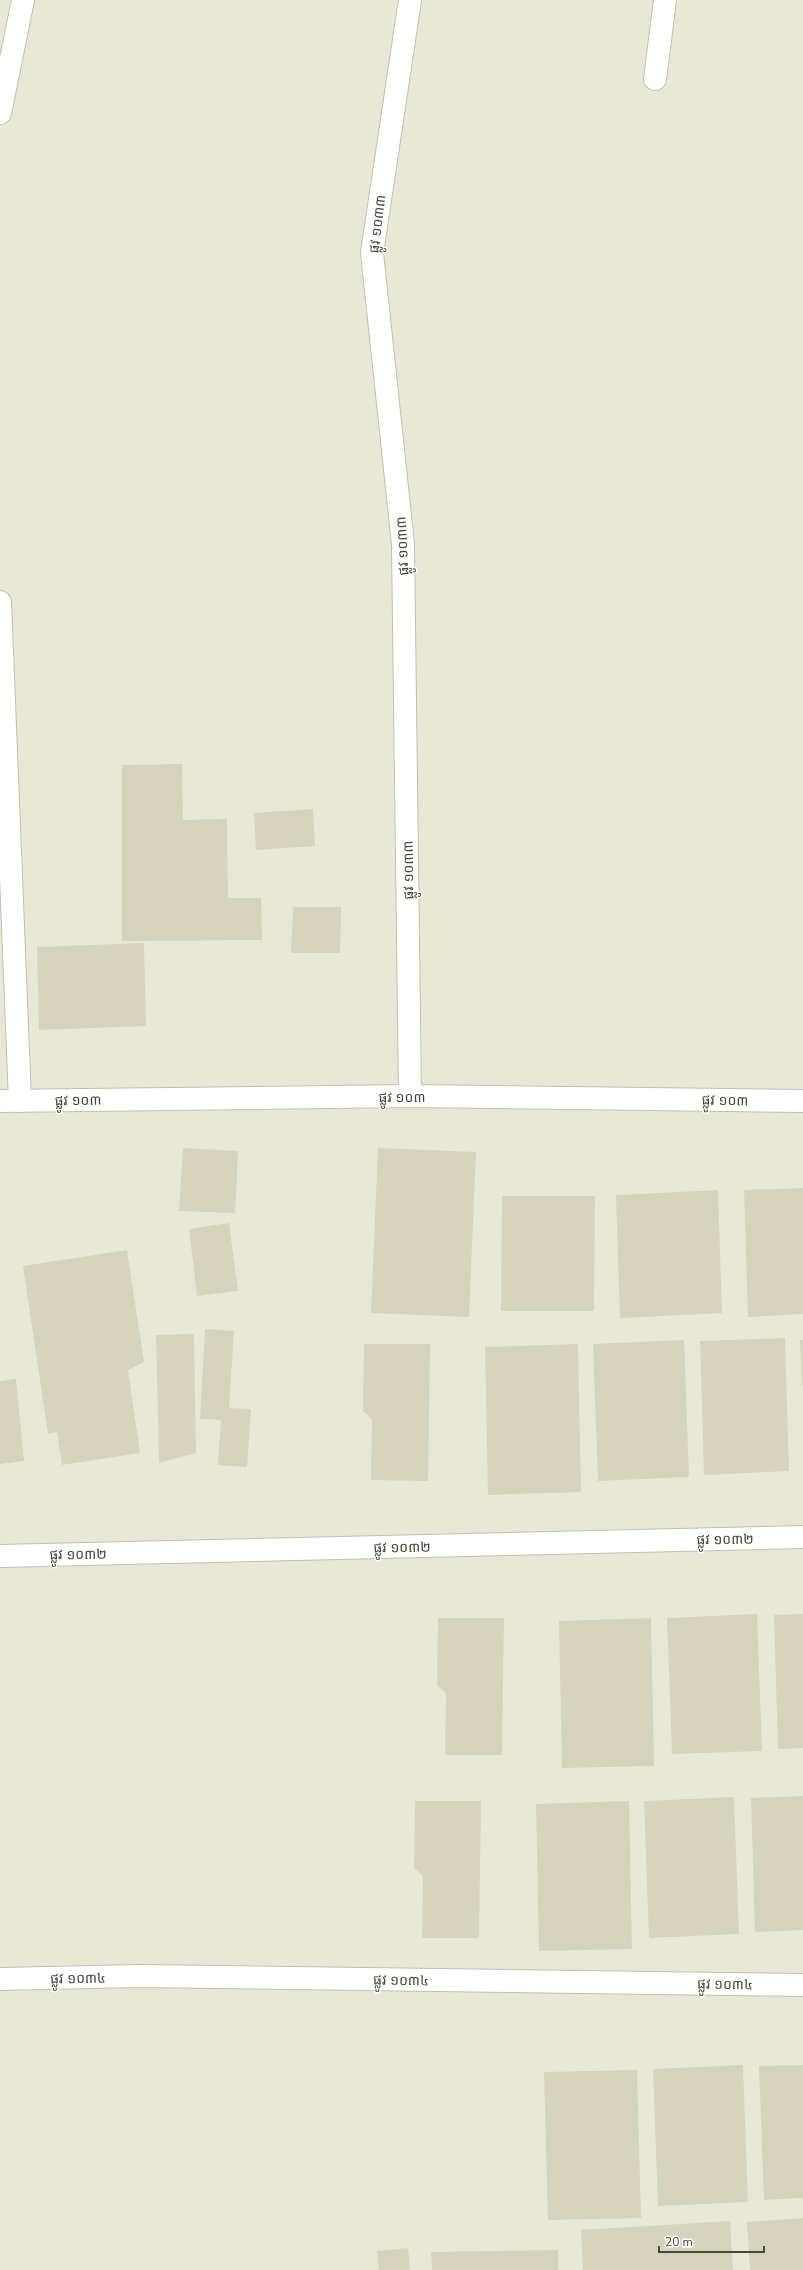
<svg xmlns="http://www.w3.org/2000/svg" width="803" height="2270" viewBox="0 0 803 2270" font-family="'Nunito Sans','Noto Sans Khmer',sans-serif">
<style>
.residential{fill:#e9e8d6}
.building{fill:#d7d4bd}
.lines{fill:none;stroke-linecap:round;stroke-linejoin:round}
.minor-casing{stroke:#c1c0ab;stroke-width:24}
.minor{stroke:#fff;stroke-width:22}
.labels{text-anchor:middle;stroke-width:3;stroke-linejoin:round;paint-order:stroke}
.street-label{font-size:14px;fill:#494737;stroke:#fff}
</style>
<rect width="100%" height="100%" fill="#f5f5e9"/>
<rect class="residential" x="0" y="0" width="803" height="2270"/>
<g class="building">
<polygon points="182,764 183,820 227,819 228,898 261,898 262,940 122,941 122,765"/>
<polygon points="313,809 315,846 256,850 254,813"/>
<polygon points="293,907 341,907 340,953 291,953"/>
<polygon points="144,943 146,1026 39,1030 37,947"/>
<polygon points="183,1148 238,1151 235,1213 179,1211"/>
<polygon points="378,1148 476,1152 469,1317 371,1313"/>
<polygon points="803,1188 803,1314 748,1317 744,1190"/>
<polygon points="718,1190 722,1313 620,1318 616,1195"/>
<polygon points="502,1196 595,1196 594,1311 501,1311"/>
<polygon points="229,1223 238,1291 197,1296 189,1229"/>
<polygon points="127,1250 144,1362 128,1370 140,1453 62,1465 57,1432 48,1434 23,1266"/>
<polygon points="205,1329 234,1331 229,1408 251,1409 247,1467 218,1465 221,1420 200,1419"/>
<polygon points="194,1334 196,1453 159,1463 156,1335"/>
<polygon points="785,1338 789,1471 704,1475 700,1341"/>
<polygon points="684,1340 689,1477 598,1481 593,1344"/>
<polygon points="800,1340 803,1340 803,1386 802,1386"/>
<polygon points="364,1344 430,1344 428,1481 371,1480 372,1419 363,1411"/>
<polygon points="578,1344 581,1492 488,1495 485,1347"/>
<polygon points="16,1379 24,1461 0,1464 0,1381"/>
<polygon points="757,1614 762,1751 672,1754 667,1618"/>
<polygon points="803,1614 803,1748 778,1749 774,1615"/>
<polygon points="438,1618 504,1618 502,1755 445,1755 446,1693 437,1685"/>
<polygon points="651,1618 654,1766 562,1768 559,1621"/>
<polygon points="803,1796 803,1930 755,1932 751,1798"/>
<polygon points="734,1797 739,1934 649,1938 644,1801"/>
<polygon points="415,1801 481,1801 479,1938 422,1938 423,1876 414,1868"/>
<polygon points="629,1801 632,1949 539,1951 536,1804"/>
<polygon points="743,2065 748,2202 658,2206 653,2069"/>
<polygon points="803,2065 803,2198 764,2200 759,2066"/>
<polygon points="637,2070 641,2218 548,2220 544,2072"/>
<polygon points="803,2218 803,2270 750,2270 747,2222"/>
<polygon points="730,2221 733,2270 583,2270 581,2230"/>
<polygon points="408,2248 410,2270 379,2270 377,2251"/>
<polygon points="558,2250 558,2270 432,2270 431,2252"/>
</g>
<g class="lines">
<g class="minor-casing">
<g id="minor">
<polyline points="410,0 372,253 403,544 410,1096"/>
<polyline points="655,79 665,0"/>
<polyline points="0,113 23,0"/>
<polyline points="0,602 20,1101"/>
<polyline points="0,1101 410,1096 803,1101"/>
<polyline points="0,1556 803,1537"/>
<polyline points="0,1979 139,1976 803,1985"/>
</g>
</g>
<use href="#minor" class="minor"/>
</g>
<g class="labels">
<g class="street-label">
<text transform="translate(377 224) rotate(-83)" y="5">ផ្លូវ ១០៣៣</text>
<text transform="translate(402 546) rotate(-93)" y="5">ផ្លូវ ១០៣៣</text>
<text transform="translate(408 870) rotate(-91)" y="5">ផ្លូវ ១០៣៣</text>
<text x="402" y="1102">ផ្លូវ ១០៣</text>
<text transform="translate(78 1100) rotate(-1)" y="5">ផ្លូវ ១០៣</text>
<text transform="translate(725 1100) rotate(1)" y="5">ផ្លូវ ១០៣</text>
<text transform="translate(725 1539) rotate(-1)" y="5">ផ្លូវ ១០៣២</text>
<text transform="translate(402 1547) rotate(-1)" y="5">ផ្លូវ ១០៣២</text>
<text transform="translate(78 1554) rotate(-1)" y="5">ផ្លូវ ១០៣២</text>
<text transform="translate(78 1978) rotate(-1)" y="5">ផ្លូវ ១០៣៤</text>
<text transform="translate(401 1980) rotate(1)" y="5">ផ្លូវ ១០៣៤</text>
<text transform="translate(725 1984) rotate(1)" y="5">ផ្លូវ ១០៣៤</text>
</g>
</g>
<path d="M659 2246v6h105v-6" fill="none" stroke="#494737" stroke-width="2"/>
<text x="665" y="2246" font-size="12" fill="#494737" stroke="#ffffff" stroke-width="3" paint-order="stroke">20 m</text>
</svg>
